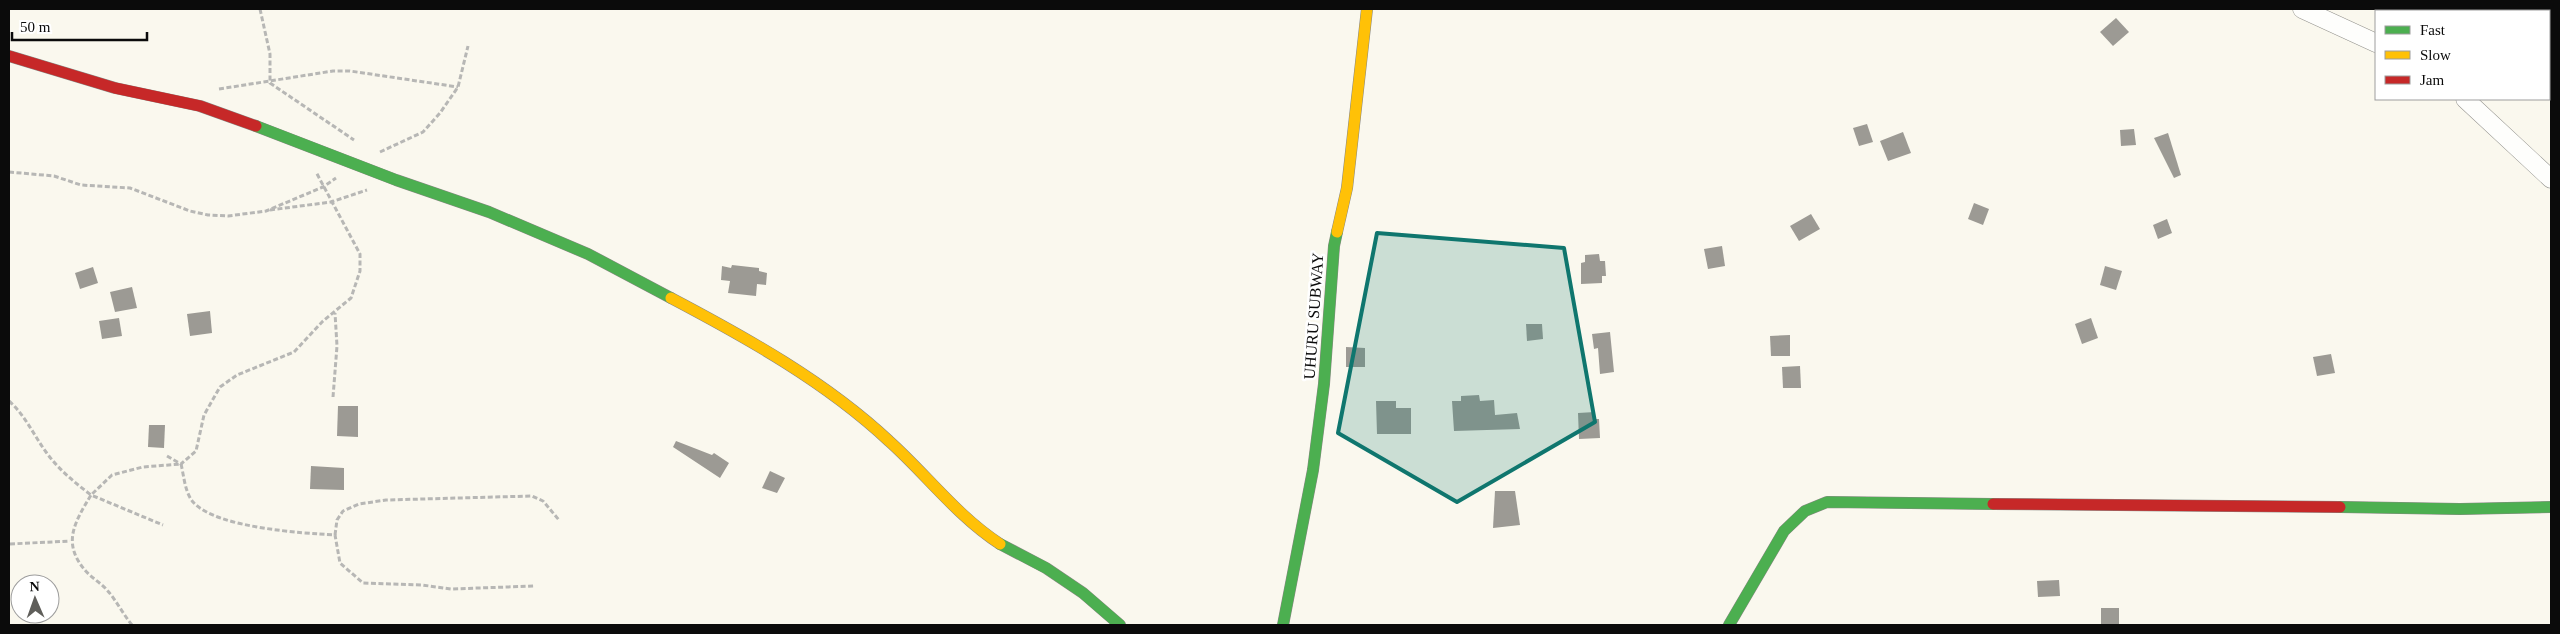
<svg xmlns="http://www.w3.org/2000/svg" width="2560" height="634" viewBox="0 0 2560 634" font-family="'Times New Roman',serif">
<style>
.building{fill:#9c9a94}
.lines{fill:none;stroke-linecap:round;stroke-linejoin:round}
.street-casing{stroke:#93928d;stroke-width:19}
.fast-casing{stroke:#898884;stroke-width:12}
.slow-casing{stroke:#898884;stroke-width:12}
.jam-casing{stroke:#898884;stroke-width:12}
.path{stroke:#b7b7b5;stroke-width:3;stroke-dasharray:5 2.5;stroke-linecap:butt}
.street{stroke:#fefefc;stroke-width:18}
.fast{stroke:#4caf50;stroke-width:11}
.slow{stroke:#ffc107;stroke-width:11}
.jam{stroke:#c62828;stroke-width:11}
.marked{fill:#0f766e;fill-opacity:0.2;stroke:#0f766e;stroke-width:4;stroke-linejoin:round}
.labels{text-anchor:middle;stroke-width:5;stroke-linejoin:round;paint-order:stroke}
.street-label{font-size:16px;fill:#0b0b0b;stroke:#fff}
</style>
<rect width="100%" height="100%" fill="#faf8ee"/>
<g class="building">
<polygon points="2116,18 2129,32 2113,46 2100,32"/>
<polygon points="1867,124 1873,142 1859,146 1853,128"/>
<polygon points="2134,129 2136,145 2121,146 2120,130"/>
<polygon points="1903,132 1911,153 1888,161 1880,141"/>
<polygon points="2168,133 2181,175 2174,178 2154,138"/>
<polygon points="1974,203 1989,209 1983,225 1968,219"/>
<polygon points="1811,214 1820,229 1799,241 1790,226"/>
<polygon points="2167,219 2172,233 2158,239 2153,225"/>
<polygon points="1722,246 1725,266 1708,269 1704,249"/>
<polygon points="1599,254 1600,261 1605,261 1606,276 1602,276 1602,283 1581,284 1581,263 1585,262 1585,255"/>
<polygon points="732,265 759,268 759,271 767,273 766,285 757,284 756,296 728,293 730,281 721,280 722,266 731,268"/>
<polygon points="2105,266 2122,271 2116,290 2100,285"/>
<polygon points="93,267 98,283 80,289 75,273"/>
<polygon points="132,287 137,308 115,312 110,292"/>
<polygon points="210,311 212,333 190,336 187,314"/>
<polygon points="119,318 122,336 102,339 99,321"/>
<polygon points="2091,318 2098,338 2082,344 2075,324"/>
<polygon points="1526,324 1542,324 1543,339 1527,341"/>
<polygon points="1610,332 1614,372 1600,374 1598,348 1594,349 1592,334"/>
<polygon points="1790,335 1790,356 1771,356 1770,336"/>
<polygon points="1346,347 1365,348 1365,367 1346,367"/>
<polygon points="2331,354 2335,373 2317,376 2313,357"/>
<polygon points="1800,366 1801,388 1783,388 1782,367"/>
<polygon points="1479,395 1480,401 1494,400 1495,415 1517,413 1520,429 1454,431 1452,401 1461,401 1461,396"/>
<polygon points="1376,401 1396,401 1396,408 1411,408 1411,434 1377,434"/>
<polygon points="338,406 358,406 358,437 337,436"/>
<polygon points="1595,412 1595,419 1599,419 1600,438 1579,439 1578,413"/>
<polygon points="149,425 165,425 164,448 148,447"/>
<polygon points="676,441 712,455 714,453 729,463 720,478 673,447"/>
<polygon points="311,466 344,468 344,490 310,489"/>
<polygon points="770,471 785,478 777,493 762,488"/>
<polygon points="1495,491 1515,491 1520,525 1493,528"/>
<polygon points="2059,580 2060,596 2038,597 2037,581"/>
<rect x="2101" y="608" width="18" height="17"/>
</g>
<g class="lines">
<g class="street-casing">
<g id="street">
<polyline points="2302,9 2376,43"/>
<polyline points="2465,99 2551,179"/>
</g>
</g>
<g class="fast-casing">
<g id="fast">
<polyline points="256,126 396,180 489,212 588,254 671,298"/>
<polyline points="2340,507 2460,509 2551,507"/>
<polyline points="1000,544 1046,568 1083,593 1120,625"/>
<polyline points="1283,625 1313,470 1324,384 1334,246 1337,232"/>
<polyline points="1729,625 1784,531 1805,511 1827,502 1993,504"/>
</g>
</g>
<g class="slow-casing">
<g id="slow">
<polyline points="1337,232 1347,188 1367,9"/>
<path d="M671 298C747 338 826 382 889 441 926 474 957 516 1000 544"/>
</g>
</g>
<g class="jam-casing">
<g id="jam">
<polyline points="9,56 115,88 200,106 256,126"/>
<polyline points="1993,504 2340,507"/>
</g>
</g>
<g class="path">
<polyline points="260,9 270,54 270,83 354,140"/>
<polyline points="219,89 333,71 350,71 458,87"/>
<polyline points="380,152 423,132 440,113 458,87 468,46"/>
<polyline points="9,172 54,176 81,185 130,188 190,211 208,215 228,216 266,211 323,187 336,178"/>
<polyline points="270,210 331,202 367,190"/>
<polyline points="333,397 337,346 335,313"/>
<path d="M9 401C25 415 33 434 46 452 58 469 74 482 91 495L112 475 143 467 181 464C184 476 185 494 194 503 218 528 301 533 335 535L340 563 363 583 422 585 451 589 535 586"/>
<polyline points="167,456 181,464 196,451 204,415 220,387 237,375 294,352 323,321 351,298 360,271 360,254 316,172"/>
<polyline points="335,535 337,520 343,511 359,504 386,500 532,496 543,501 559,520"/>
<polyline points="10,544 70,541"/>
<path d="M132 625C123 614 116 600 107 590 100 582 90 577 84 569 62 542 75 522 91 495L163 525"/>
</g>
<use href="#street" class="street"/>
<use href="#fast" class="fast"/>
<use href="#slow" class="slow"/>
<use href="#jam" class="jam"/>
</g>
<path class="marked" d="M1377 233 1564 248 1595 422 1457 502 1338 433Z"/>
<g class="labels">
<g class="street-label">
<text transform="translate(1313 316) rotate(-86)" y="6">UHURU SUBWAY</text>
</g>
</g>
<rect width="2560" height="634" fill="none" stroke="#0b0b0b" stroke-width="20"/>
<rect x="2375" y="10" width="175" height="90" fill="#ffffff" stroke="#9d9d9d"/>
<rect x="2385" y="26" width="25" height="8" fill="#4caf50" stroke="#9d9d9d"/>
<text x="2420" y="35" font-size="15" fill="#0b0b0b">Fast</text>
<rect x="2385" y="51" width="25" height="8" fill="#ffc107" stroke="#9d9d9d"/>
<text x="2420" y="60" font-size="15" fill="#0b0b0b">Slow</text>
<rect x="2385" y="76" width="25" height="8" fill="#c62828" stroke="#9d9d9d"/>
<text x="2420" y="85" font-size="15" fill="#0b0b0b">Jam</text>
<g transform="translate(35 599) rotate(358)"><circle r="24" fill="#ffffff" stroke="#9d9d9d"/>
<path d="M0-4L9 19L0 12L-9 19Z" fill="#5f5e5a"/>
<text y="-8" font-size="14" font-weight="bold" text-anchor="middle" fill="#0b0b0b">N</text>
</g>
<path d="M12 32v8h135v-8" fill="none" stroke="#0b0b0b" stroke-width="2.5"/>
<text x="20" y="32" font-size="15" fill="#0b0b0b" stroke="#ffffff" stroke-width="4" paint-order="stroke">50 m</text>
</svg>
